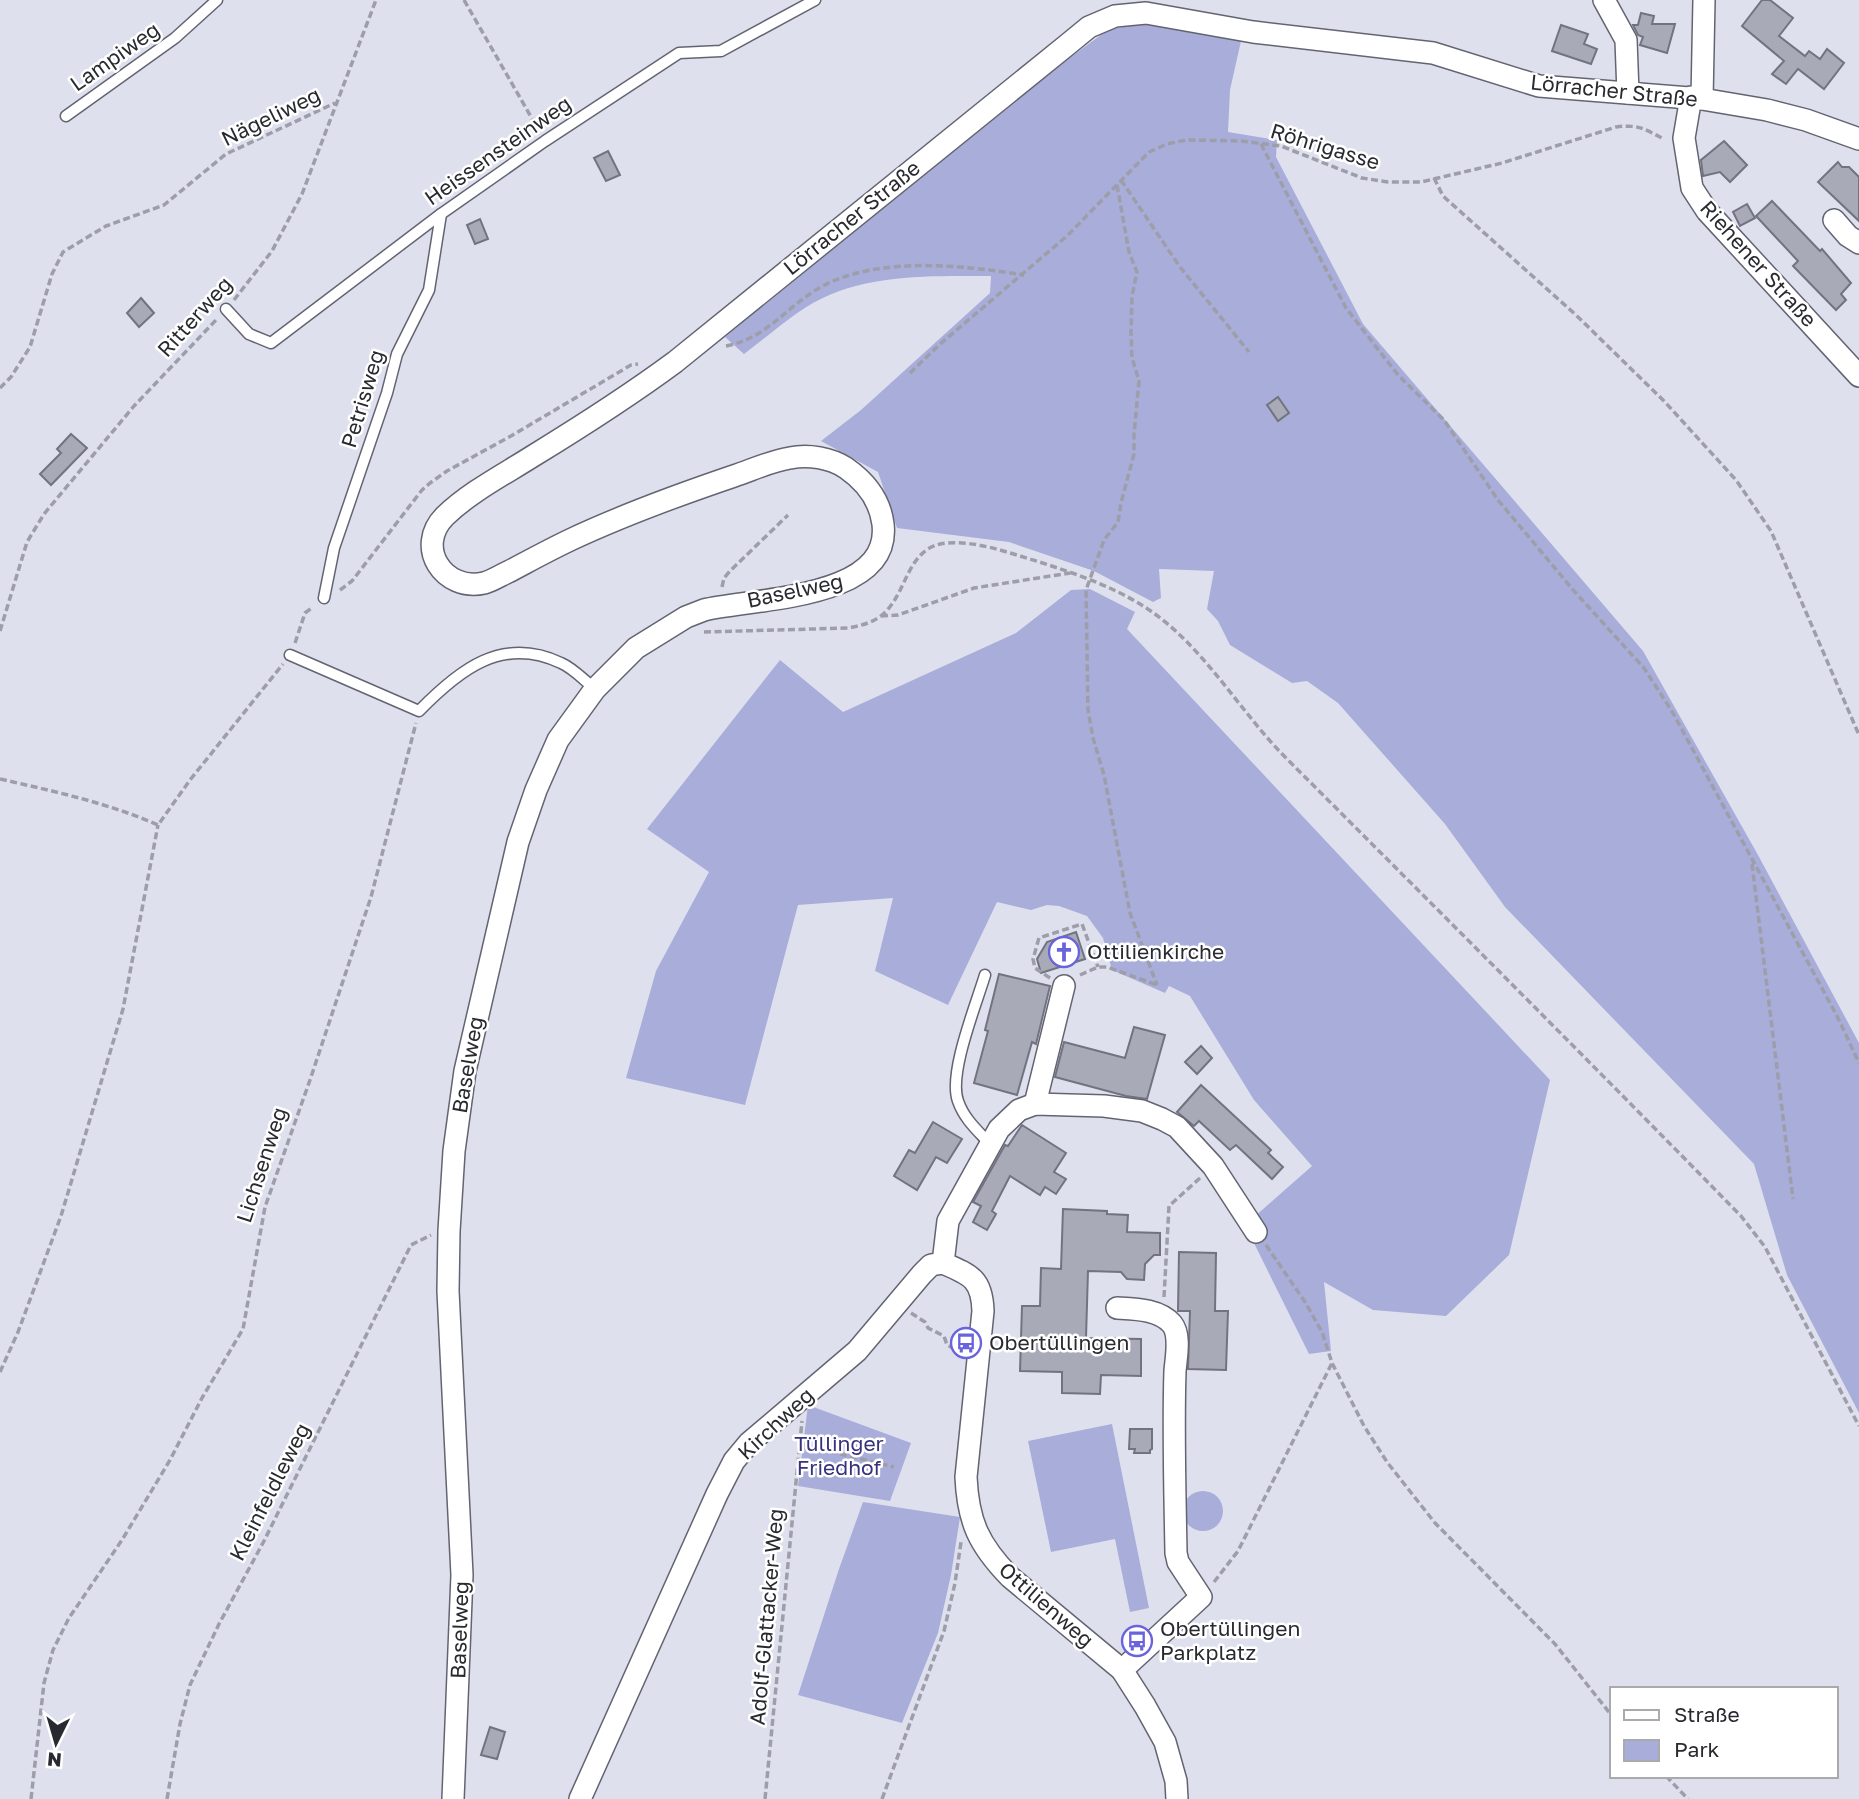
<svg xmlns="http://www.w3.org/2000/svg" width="1859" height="1799" viewBox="0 0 1859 1799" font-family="'Golos Text',sans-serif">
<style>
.green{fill:#a9adda}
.building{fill:#a9aab8;stroke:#727380;stroke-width:2}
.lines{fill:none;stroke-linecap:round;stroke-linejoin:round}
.lane-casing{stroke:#636471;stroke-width:13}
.street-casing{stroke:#636471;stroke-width:24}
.path{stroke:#9d9ea9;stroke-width:3.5;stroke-dasharray:7 3.5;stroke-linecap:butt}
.lane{stroke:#fff;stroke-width:10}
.street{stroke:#fff;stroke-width:21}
.labels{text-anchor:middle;stroke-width:5;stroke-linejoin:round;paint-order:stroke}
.street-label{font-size:21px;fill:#292a2f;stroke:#fff}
.poi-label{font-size:21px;fill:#292a2f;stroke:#fff;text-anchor:start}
.park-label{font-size:21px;fill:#36327b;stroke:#fff}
</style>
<rect width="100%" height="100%" fill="#dfe0ee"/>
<g class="green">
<path d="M1144 24 1241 41 1230 90 1228 132 1277 140 1276 157 1363 324 1643 651 1758 855 1859 1043V1413L1787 1275 1754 1164 1505 907 1445 824 1338 703 1307 681 1292 683 1230 645 1218 621 1207 609 1214 571 1159 569 1161 598 1153 602 1094 571 1009 542 897 528 878 472 821 441 861 410 990 293 991 276C932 276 866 273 813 303 789 317 767 337 744 354L725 337 1064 62 1109 29Z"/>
<polygon points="1090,589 1135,612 1127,629 1550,1080 1509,1255 1446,1316 1373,1310 1324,1282 1331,1351 1309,1354 1245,1225 1312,1166 1254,1100 1190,996 1169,986 1165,993 1112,970 1103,938 1087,916 1059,906 1047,905 1031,910 997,902 948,1005 875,971 893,898 798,905 745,1105 626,1078 656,971 709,872 647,829 780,660 843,712 1016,633 1071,590"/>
<polygon points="808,1405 911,1443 890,1501 798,1486"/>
<polygon points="1112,1424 1149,1608 1130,1612 1115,1539 1051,1552 1028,1441"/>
<circle cx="1203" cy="1511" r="20"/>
<polygon points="863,1502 960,1517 951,1575 938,1633 902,1723 798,1695 839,1569"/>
</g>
<g class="building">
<polygon points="1762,0 1770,0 1793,18 1779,36 1805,56 1809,51 1820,59 1827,49 1844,63 1824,89 1798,69 1786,84 1772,74 1784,61 1742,26"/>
<polygon points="1641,13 1654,16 1652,24 1675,24 1667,53 1640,45 1643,37 1638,35 1633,25 1638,25"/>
<polygon points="1561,25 1588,34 1584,44 1597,49 1591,64 1552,51"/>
<polygon points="1724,141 1747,165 1730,182 1720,172 1703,176 1701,160"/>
<polygon points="608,151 620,175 606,181 594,158"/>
<polygon points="1838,162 1842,167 1849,167 1859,177 1859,221 1818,182"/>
<polygon points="1772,201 1820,251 1822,249 1851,283 1841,294 1846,300 1836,310 1793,266 1798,261 1756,216"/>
<polygon points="1747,204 1755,218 1740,226 1733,212"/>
<polygon points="480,219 488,239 475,244 467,225"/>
<polygon points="141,298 154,313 139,327 127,313"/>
<polygon points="1278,397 1289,413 1278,421 1267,405"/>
<polygon points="71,434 87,448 51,485 40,474 61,453 57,449"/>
<polygon points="1076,932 1085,959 1041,973 1037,959 1047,942"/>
<polygon points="999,974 1050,986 1036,1044 1032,1042 1017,1095 974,1083 988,1031 985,1030"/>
<polygon points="1134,1027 1165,1035 1147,1099 1126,1096 1055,1077 1064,1042 1125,1058"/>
<polygon points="1201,1046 1212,1058 1197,1074 1185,1062"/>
<polygon points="1201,1085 1271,1150 1268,1153 1283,1167 1272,1179 1236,1145 1230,1150 1199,1121 1194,1126 1177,1112"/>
<polygon points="933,1122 962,1139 947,1163 936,1157 917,1190 894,1176 909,1150 915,1153"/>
<polygon points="1022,1125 1066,1153 1054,1172 1066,1179 1056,1194 1045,1187 1040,1195 1010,1176 992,1211 996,1214 987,1230 973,1222 981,1206 973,1202 1005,1145 1008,1146"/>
<polygon points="1063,1209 1107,1211 1107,1214 1128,1215 1127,1232 1160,1233 1160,1255 1154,1255 1145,1264 1144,1280 1127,1279 1121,1272 1088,1271 1086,1338 1141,1339 1141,1376 1101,1375 1100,1394 1062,1393 1062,1372 1020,1371 1022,1306 1040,1306 1041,1268 1061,1269"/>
<polygon points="1179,1252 1216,1253 1215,1311 1228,1311 1226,1370 1188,1369 1190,1311 1178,1311"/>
<polygon points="1130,1429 1152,1429 1152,1449 1150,1450 1150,1453 1134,1453 1135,1449 1129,1449"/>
<polygon points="490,1727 505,1732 497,1759 481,1755"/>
</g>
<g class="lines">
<g class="lane-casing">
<g id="lane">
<polyline points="66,116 175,38 217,0"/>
<polyline points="226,309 249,334 271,343 441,214 545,141 679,53 721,51 815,0"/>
<polyline points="324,598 334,548 387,393 397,354 429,290 441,214"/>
<path d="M290 655 419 711C459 670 502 635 561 663 573 668 585 681 595 689"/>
<path d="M985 975C976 1005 948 1074 958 1101 964 1119 978 1131 990 1144"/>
</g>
</g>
<g class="street-casing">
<g id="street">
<polyline points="1604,0 1626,40 1628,93"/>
<polyline points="1691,97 1684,138 1692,188 1707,211 1859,376"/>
<polyline points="1702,99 1704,0"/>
<polyline points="1834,220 1848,236 1859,243"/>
<polyline points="1035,1104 1064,986"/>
<path d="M943 1263C971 1275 982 1279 983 1311L966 1477C968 1522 979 1545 1010 1577L1122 1670 1145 1706 1165 1742 1176 1781 1177 1799"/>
<polyline points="943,1263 948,1221 999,1129 1019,1110 1035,1104 1104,1106 1142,1111 1162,1119 1177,1127 1213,1166 1256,1232"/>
<path d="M1117 1308C1135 1309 1159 1309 1172 1324 1181 1335 1176 1358 1175 1371 1173 1431 1175 1492 1176 1553L1178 1562 1201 1597 1122 1670"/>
<path d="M453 1799 462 1575 448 1291 449 1231 454 1151 465 1071 518 842 536 790 558 740 595 689 636 648 686 617 704 610C753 598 892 600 883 524 880 500 866 482 846 468 831 458 808 454 790 458 771 461 752 470 734 476 678 495 623 515 570 540 549 550 529 561 508 572 501 575 492 581 484 583 444 592 414 547 445 516 470 492 503 475 533 456 582 426 629 396 675 362L1067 45 1089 27 1115 16 1146 13 1253 32 1433 53 1539 86 1702 99 1767 110 1806 120 1859 139"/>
<polyline points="580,1799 717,1494 734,1461 749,1443 857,1351 922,1274 931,1265 943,1263"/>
</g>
</g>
<g class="path">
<polyline points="464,0 538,129"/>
<polyline points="1261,144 1346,308 1398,375 1444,420 1498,500 1574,591 1644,668 1673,713 1837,1016 1859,1063"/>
<polyline points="1434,178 1443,196 1576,315 1664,401 1736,480 1771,531 1859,735"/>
<polyline points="1121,180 1180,267 1249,352"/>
<polyline points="1117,185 1129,252 1137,272 1132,296 1131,332 1132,358 1139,381 1134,434 1134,454 1121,503 1118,522 1104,540 1086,590 1088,710 1093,738 1104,775 1130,913 1157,985"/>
<polyline points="234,300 272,251 302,194 376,0"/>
<path d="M726 346C768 338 785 307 821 287 877 256 962 265 1024 275"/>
<path d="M910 373 939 345 1067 236 1149 152 1167 144 1186 140 1241 141 1281 146 1362 178 1388 182H1421L1502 163 1616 127C1639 124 1644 129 1664 139"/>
<polyline points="0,388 11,377 30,347 52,274 63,252 106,226 164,205 226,154 335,103"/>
<polyline points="722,587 724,578 730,571 788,515"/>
<polyline points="340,590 352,581 422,490 430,483 447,471 511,436 631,365 638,364"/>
<polyline points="881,616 898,615 974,588 1070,573"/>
<polyline points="0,631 27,542 44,514 134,406 217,319"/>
<path d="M704 632 848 628C860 626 872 623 882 615 908 594 906 546 947 543 976 541 1003 551 1030 559 1080 575 1130 591 1170 626 1216 666 1247 720 1290 762 1441 913 1592 1064 1741 1216L1765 1247 1859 1426"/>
<polyline points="295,643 305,613 313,607"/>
<path d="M0 779C53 791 108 803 158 825L190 780 283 664"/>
<polyline points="1752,864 1793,1199"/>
<polyline points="1080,975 1098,967 1107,967 1157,985"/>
<polyline points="1050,978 1035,968 1033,959 1039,938 1082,924 1098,967"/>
<polyline points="1266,1245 1305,1302 1322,1332 1332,1363 1364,1426 1387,1462 1435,1523 1555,1644 1612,1716"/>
<polyline points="1164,1297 1169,1206 1200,1178"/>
<polyline points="911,1313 925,1322 928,1328 944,1336 947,1345 961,1352"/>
<polyline points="0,1372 18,1332 61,1216 123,1009 158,825"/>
<polyline points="799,1444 894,1467"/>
<polyline points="1214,1582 1238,1551 1332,1363"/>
<polyline points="1666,1776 1688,1799"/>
<polyline points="31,1799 44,1683 53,1650 69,1618 122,1540 170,1460 202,1398 243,1329 265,1207 310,1080 371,897 416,723"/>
<polyline points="167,1799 180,1724 190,1685 219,1624 264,1541 411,1245 431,1235"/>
<polyline points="765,1799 802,1421"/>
<polyline points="882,1799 944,1631 955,1583 961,1542"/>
</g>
<use href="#lane" class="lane"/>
<use href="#street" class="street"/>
</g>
<defs>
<g id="church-ring" transform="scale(1.575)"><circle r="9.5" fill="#fff" stroke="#6964dd" stroke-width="1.5"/><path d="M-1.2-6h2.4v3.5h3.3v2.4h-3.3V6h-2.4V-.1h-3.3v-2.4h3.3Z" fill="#6964dd"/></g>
<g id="bus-ring" transform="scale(1.575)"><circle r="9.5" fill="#fff" stroke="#6964dd" stroke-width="1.5"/><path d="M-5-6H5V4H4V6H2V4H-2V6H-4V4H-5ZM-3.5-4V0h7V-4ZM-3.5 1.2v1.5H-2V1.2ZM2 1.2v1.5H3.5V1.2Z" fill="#6964dd"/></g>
</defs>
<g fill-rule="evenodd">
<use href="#church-ring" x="1064" y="952"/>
<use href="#bus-ring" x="966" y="1343"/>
<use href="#bus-ring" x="1137" y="1641"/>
</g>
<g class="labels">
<g class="street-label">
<text transform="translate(115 57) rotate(-35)" y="7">Lampiweg</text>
<text transform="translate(1614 91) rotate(6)" y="7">Lörracher Straße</text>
<text transform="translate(271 117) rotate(-26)" y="7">Nägeliweg</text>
<text transform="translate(1325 147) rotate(17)" y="7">Röhrigasse</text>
<text transform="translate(498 151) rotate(-35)" y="7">Heissensteinweg</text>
<text transform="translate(852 218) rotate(-39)" y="7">Lörracher Straße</text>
<text transform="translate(1758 264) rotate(48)" y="7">Riehener Straße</text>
<text transform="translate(195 317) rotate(-48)" y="7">Ritterweg</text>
<text transform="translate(363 399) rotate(-73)" y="7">Petrisweg</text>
<text transform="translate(795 591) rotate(-12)" y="7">Baselweg</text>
<text transform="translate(468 1065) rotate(-80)" y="7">Baselweg</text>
<text transform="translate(262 1165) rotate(-72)" y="7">Lichsenweg</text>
<text transform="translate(776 1424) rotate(-43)" y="7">Kirchweg</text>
<text transform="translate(270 1492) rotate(-63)" y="7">Kleinfeldleweg</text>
<text transform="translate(1046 1605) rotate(41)" y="7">Ottilienweg</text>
<text transform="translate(767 1617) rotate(-85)" y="7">Adolf-Glattacker-Weg</text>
<text transform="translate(460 1630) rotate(-88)" y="7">Baselweg</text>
</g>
<g class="poi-label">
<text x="1087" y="959">Ottilienkirche</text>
<text x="989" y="1350">Obertüllingen</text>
<text x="1160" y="1636">Obertüllingen<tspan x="1160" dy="24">Parkplatz</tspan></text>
</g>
<g class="park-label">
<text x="839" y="1451">Tüllinger<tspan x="839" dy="24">Friedhof</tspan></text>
</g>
</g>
<rect x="1610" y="1687" width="228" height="91" fill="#ffffff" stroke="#a9aaac" stroke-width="2"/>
<rect x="1624" y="1710" width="35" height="10" fill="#ffffff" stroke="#a9aaac" stroke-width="2"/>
<text x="1674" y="1722" font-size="21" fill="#292a2f">Straße</text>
<rect x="1624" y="1740" width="35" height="21" fill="#a9adda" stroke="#a9aaac" stroke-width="2"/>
<text x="1674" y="1757" font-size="21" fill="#292a2f">Park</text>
<g transform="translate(56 1743) rotate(185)" stroke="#ffffff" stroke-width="5" paint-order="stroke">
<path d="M0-5L12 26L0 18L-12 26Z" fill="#292a2f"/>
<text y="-10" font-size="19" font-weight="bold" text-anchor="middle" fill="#292a2f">N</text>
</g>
</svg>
